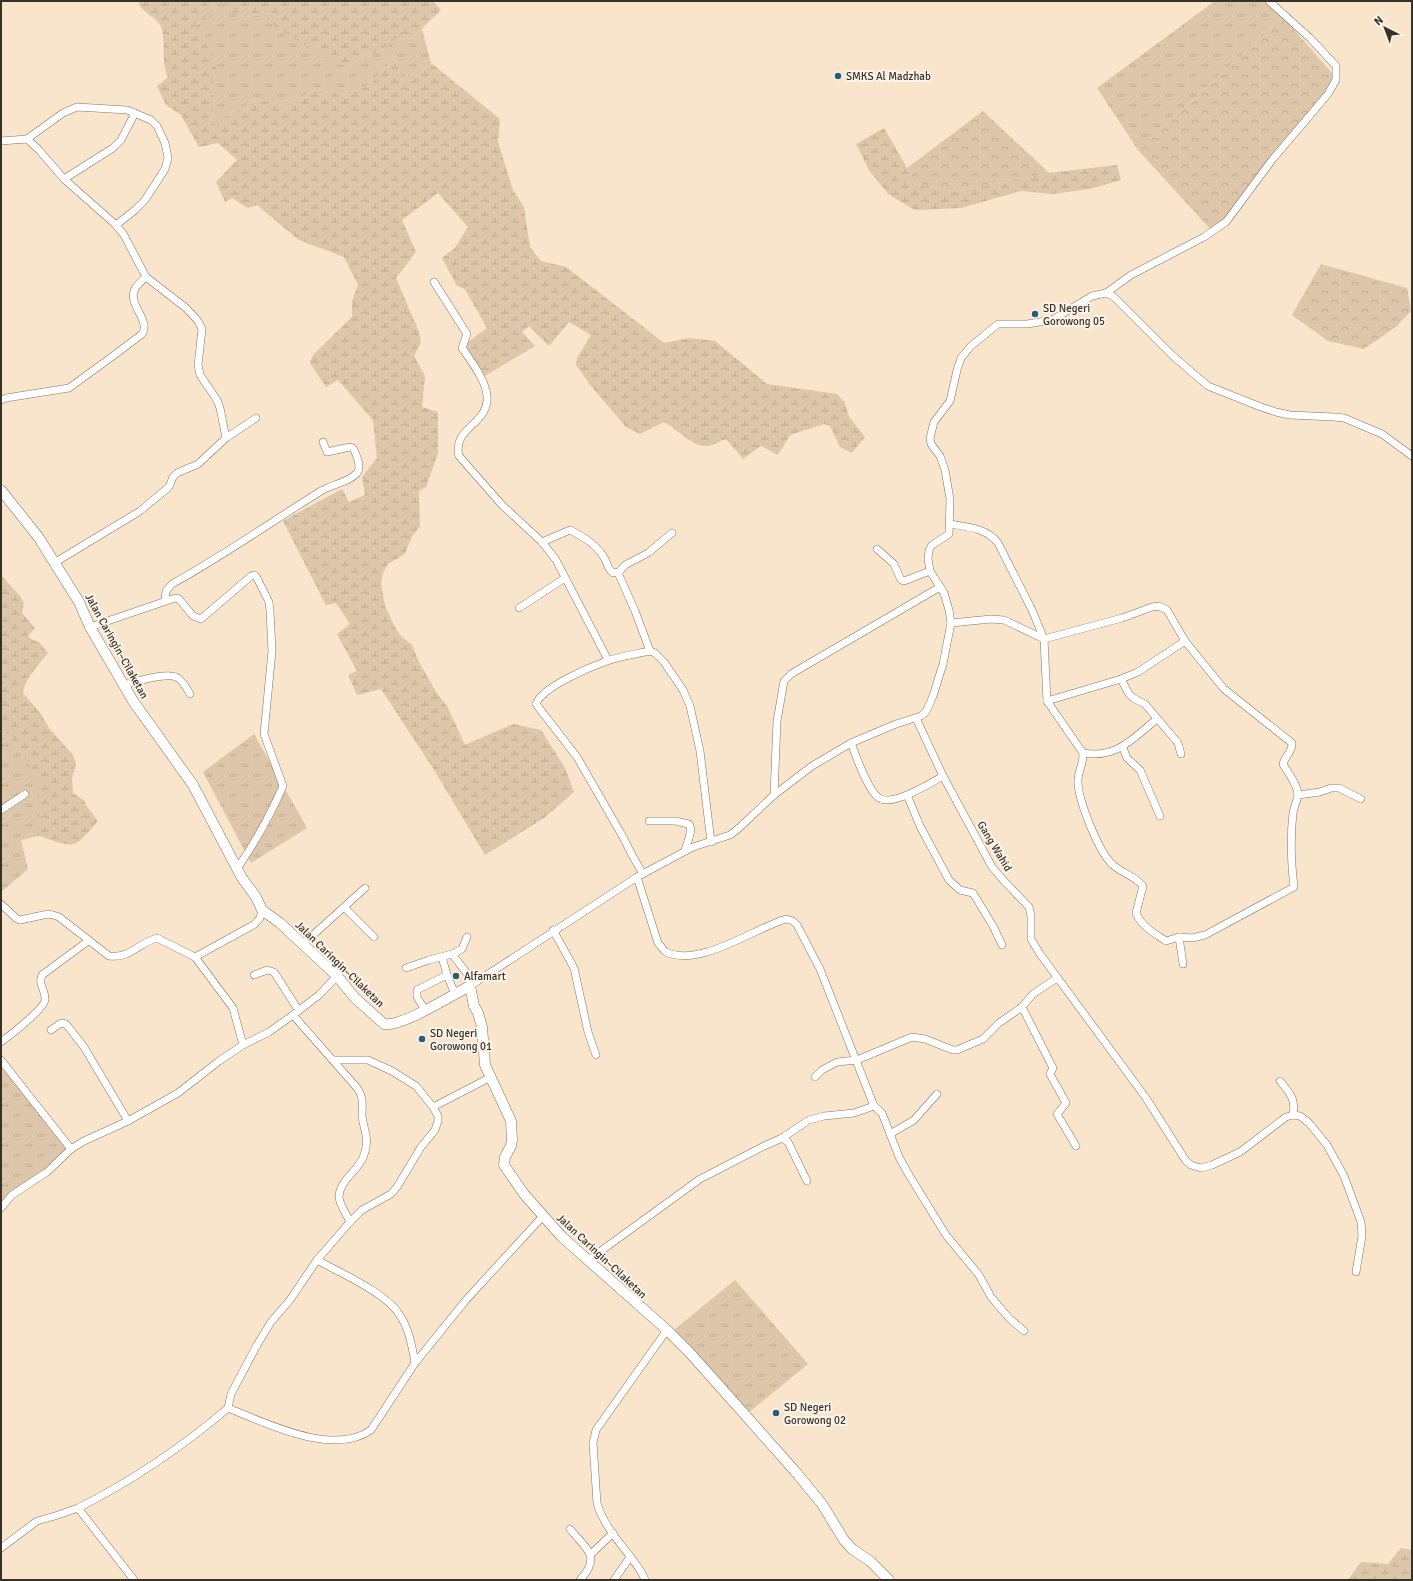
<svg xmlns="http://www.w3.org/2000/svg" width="1413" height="1581" viewBox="0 0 1413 1581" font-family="Signika,sans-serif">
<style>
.grass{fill:url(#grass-tufts)}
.forest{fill:url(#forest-crowns)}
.wetland{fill:url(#wetland-marsh)}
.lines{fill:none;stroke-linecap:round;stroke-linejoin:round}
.street-casing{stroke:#86755f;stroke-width:8}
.secondary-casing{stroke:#86755f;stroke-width:11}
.street{stroke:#fff;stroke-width:7}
.secondary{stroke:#fff;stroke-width:10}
.poi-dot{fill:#265d77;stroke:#fcf4ea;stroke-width:1.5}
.labels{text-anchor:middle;stroke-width:4;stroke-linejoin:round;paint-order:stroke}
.poi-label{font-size:11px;fill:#383128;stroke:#fcf4ea;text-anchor:start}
.street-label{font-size:11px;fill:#383128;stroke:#fcf4ea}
</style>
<defs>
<pattern id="grass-tufts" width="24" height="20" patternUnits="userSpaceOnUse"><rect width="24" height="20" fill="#ddc6a9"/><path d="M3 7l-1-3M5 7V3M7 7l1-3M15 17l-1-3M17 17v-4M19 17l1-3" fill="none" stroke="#beab91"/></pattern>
<pattern id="forest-crowns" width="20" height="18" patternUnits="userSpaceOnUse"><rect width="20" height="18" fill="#ddc6a9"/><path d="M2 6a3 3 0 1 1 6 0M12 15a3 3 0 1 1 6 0" fill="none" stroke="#beab91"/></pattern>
<pattern id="wetland-marsh" width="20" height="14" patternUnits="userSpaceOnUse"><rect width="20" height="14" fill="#ddc6a9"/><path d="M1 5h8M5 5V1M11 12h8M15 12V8" fill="none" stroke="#beab91"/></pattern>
</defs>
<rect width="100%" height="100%" fill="#f8e5cc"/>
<g class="grass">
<path d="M210 1H223C235 21 243 16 264 15L273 25 349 66 362 56 376 53 397 38 411 39 422 29 431 63 406 86 394 58 372 83 348 95 317 90 284 105 257 100 227 115 218 128 211 122 215 104 212 87 206 89 194 26 211 15 214 9Z"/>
<polygon points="1215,1 1274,1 1283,17 1138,150 1097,88"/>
<polygon points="1,725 39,778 39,836 21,840 28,869 1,892 1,808 5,805 1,805"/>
<polygon points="254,734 307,828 251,863 203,772"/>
<polygon points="1,1068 12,1078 68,1151 1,1205"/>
<polygon points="735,1280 808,1364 749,1412 674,1330"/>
</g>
<g class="forest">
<polygon points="1283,17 1338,80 1213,232 1138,150"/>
<polygon points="983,111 1049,173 956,192 913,184 907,168"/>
<polygon points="1321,264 1407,288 1411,311 1397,326 1364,349 1328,341 1292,315"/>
</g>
<g class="wetland">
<path d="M138 1H210L214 9 211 15 194 26 209 49 216 69 213 84 207 88 212 87 215 104 211 122 218 127 227 115 257 100 284 105 317 90 348 95 372 83 394 58 406 86 431 63 500 119 498 142 513 190 524 207 530 247 541 261 566 267 664 343 689 338 715 341 767 384 837 394 845 403 849 417 865 437 852 453 840 447 830 426 824 424 790 435 778 455 761 446 743 459 726 439C720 441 714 445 708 446 691 447 678 429 664 422L640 434 626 427 591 386 576 365 577 358 591 335 569 322 549 346 529 326 522 332 535 346 483 377 465 344 487 328 465 289 457 286 442 258 455 248 468 227 438 193 402 220 416 252 396 278 419 332 421 342 414 356 425 376 422 407 438 412V453L426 487 419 491 420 526 411 538 405 554 388 564 383 573 381 583 385 606 397 631 402 637 412 645 418 660 436 692 447 706 465 745 513 724 541 730 565 768 574 792 544 818 485 855 434 770 381 689 357 695 348 675 357 671 337 634 350 624 336 603 326 605 283 521 342 489 349 502 365 495 362 477 377 458 373 420 338 380 326 387 310 363 313 355 352 317V301L358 285 344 257 299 240 257 205 248 208 232 198 225 202 216 182 237 160 218 143 199 147 181 115 166 105 157 86 168 77C166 72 164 67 164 61 163 50 165 37 161 27 156 15 141 14 138 1Z"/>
<path d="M223 1H433L441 10 411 39 397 38 376 53 362 56 349 66 333 63 273 25 264 15C243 16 235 21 223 1Z"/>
<polygon points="884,128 907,168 913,184 956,192 1049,173 1117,165 1121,180 1090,189 1052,194 1021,191 961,208 915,210 888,194 869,170 856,144"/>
<path d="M1 575 20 596 24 603 22 613 35 628 28 636 31 639 40 643 48 653C40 663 24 680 23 693L41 714 49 728 73 755 76 764 72 779 73 793 85 801V804L98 821C72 851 76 848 39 836V778L1 725Z"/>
<polygon points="1401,1548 1412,1550 1412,1580 1348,1580 1361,1562 1388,1564"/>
</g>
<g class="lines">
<g class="street-casing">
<g id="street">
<polyline points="27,139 63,113 77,107 127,110 151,120 157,126 165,143 168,158 165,169 145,200 135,210 116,225"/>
<polyline points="1,141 27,139 39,150 64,179 116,225 124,235 146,277 186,308 198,321 202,329 198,365 200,375 217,400 220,408 226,438 198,464 177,473 173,477 169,487 140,511 54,563"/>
<polyline points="64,179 113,148 121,140 135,113"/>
<path d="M434 282 467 334 462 348C471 361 489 384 487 401 485 425 452 429 459 456L502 505 542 542 556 560 608 660"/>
<polyline points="1106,293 1114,297 1173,356 1208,386 1261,407 1276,412 1290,415 1334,417 1344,418 1382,434 1412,456"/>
<path d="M1 400 6 398 69 388 117 353 142 334C151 321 129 306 134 291 136 285 142 281 146 277"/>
<polyline points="226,438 256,418"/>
<path d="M950 524C967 527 987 528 998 543L1032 610 1044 639 1047 701 1083 753C1084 763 1077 773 1078 783 1079 802 1099 853 1113 865 1123 874 1134 875 1143 886L1136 913C1142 927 1154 933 1166 941L1179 937 1183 964"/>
<path d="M542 542 570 530C584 537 597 545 605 559 607 564 608 569 613 573L619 572"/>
<polyline points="877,549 894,564 901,580 904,581 930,571"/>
<path d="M165 601 166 591 172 584C223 556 271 522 321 491 332 484 348 483 357 473 362 468 356 453 353 448L350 447 327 452 323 442"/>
<polyline points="519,608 565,578"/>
<path d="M951 623 991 619 1004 620 1044 639 1122 618 1152 607 1159 606 1167 610 1185 641 1224 689 1292 743C1293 751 1285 756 1283 764 1288 773 1298 785 1298 795 1297 801 1294 807 1293 813 1290 838 1291 862 1294 887L1205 935 1192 938 1179 937"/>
<path d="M90 627 175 598 179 599 193 616 201 619 251 576 254 575 256 576 269 602 270 611 272 651 264 734 283 786C270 816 256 841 237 869"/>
<polyline points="650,651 635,611 619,575 619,572 625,565 648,553 672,533"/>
<polyline points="1121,679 1129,694 1133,698 1145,704 1178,743 1181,754"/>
<path d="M123 685C135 682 166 672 176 677 182 679 187 689 190 694"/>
<polyline points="1047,701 1121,679 1138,672 1185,641"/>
<polyline points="916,718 943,776 992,867 1004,881 1029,907 1031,916 1031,939 1040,954 1146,1098 1186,1161 1191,1165 1201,1168 1212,1165 1240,1152 1286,1117 1293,1115 1300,1116 1309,1123 1327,1145 1344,1176 1361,1222 1362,1236 1356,1272"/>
<path d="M851 743C856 756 868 791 879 798 892 807 931 783 943 776"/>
<polyline points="1123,748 1127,758 1140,770 1160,816"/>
<path d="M1083 753C1117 759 1133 738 1157 719"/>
<polyline points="774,795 777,721 784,681 791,674 940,587"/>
<polyline points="907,795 920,826 949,880 960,890 973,893 993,926 1002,945"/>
<polyline points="1298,795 1320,792 1331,788 1339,788 1361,799"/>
<polyline points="1,810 25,794"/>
<path d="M649 821H675L689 824C694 831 686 843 685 851"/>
<path d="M643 874 632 855 623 837 577 757 536 704C542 687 590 667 607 661 621 656 636 654 650 651L655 653 664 662 683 690 690 706 700 751 711 842"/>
<path d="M637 877 658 943C661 946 663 950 666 952 699 968 755 928 786 919L793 921 797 925 820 969 874 1106 882 1113 899 1157 909 1175 946 1235 979 1275 991 1297 1009 1318 1024 1331"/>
<path d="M1 904 17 919 20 920 48 914 53 915 59 917 109 956C130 959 138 943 157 938L195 957"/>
<polyline points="344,907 374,937"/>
<polyline points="553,930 574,968 588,1032 596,1055"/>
<polyline points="303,944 365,888"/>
<polyline points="452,954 462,949 467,937"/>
<polyline points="442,957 447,975 455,994"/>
<polyline points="406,968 429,960 452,954 469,976 470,986 637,877 693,847 730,835 739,828 774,795 812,766 851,743 896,724 921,716 926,712 933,696 943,664 951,623 949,610 944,593 930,571 928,559 929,550 932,545 949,534 950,499 945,470 940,456 931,444 930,438 934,422 950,401 957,370 961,358 971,346 998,324 1027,324 1052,320 1092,296 1106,293 1131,275 1204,237 1226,222 1272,160 1328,94 1336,80 1336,66 1311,39 1269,1"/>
<polyline points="254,975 267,970 274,972 299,1011"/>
<polyline points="1022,1007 1053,1068 1050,1074 1066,1103 1057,1114 1076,1146"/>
<polyline points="425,1010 417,997 417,990 447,975"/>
<path d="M293 1015 358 1089C364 1099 362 1105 362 1116 364 1132 370 1138 364 1155 360 1170 339 1180 339 1197 339 1204 347 1215 350 1222"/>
<polyline points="51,1030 61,1023 66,1024 84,1047 128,1121"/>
<path d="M1 1042C9 1036 46 1008 45 999 45 988 38 986 42 975L88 941"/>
<polyline points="243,1045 233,1008 195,957 255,924 260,918 262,910"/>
<polyline points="1,1060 71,1149"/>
<path d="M333 1060H368L392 1071 416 1086 433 1107 438 1116V1121L435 1130 421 1147 397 1187 391 1194 362 1210 350 1222 317 1260 290 1300 271 1322 257 1345 231 1394 228 1408C266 1423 333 1457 371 1430L415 1363 466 1300 543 1216"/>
<polyline points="815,1077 822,1070 837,1062 857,1060 912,1037 925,1039 953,1050 957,1050 983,1039 999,1023 1022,1007 1033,994 1057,978"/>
<path d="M1280 1081C1290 1093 1296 1099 1293 1115"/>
<polyline points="433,1107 491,1077"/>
<polyline points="890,1134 914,1120 937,1094"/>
<polyline points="782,1138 788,1142 807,1181"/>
<polyline points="1,1208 12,1195 47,1172 71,1149 84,1141 128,1121 178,1093 219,1061 243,1045 269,1032 293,1015 319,995 337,976"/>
<path d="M317 1260C339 1272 386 1293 399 1314 409 1328 412 1346 415 1363"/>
<polyline points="587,1261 700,1179 764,1146 782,1138 809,1120 824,1116 854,1113 874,1106"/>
<path d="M570 1529C586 1549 602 1556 580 1580"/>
<polyline points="1,1548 37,1521 55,1516 78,1508"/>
<polyline points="591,1554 613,1533"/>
<path d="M134 1580 78 1508C132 1481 182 1447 228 1408"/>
<polyline points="614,1580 630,1557"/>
<path d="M645 1580C641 1569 636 1565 630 1556 618 1541 602 1522 597 1503L593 1443 596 1430 667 1330"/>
</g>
</g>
<g class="secondary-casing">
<path id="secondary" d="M1 490 39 538 79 602 90 627 133 701 193 785 242 878 256 897 262 910 280 923 337 976 355 998 384 1024C402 1027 452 995 470 986L474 1006 478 1013 482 1027 485 1065 511 1121 512 1140 511 1146 505 1157 504 1165 524 1194 562 1237 667 1330 690 1353 794 1470 822 1504 844 1540 852 1549 870 1561 889 1580"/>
</g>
<use href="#street" class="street"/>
<use href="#secondary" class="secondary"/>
</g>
<g class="poi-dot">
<circle cx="838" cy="76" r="4"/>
<circle cx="1035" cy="314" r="4"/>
<circle cx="456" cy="976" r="4"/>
<circle cx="422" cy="1039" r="4"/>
<circle cx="776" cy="1413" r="4"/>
</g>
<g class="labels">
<g class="poi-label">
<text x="846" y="80">SMKS Al Madzhab</text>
<text x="1043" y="312">SD Negeri<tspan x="1043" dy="13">Gorowong 05</tspan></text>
<text x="464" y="980">Alfamart</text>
<text x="430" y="1037">SD Negeri<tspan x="430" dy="13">Gorowong 01</tspan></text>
<text x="784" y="1411">SD Negeri<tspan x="784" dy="13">Gorowong 02</tspan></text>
</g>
<g class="street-label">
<text transform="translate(117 646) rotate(61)" y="4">Jalan Caringin–Cilaketan</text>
<text transform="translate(995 846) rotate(59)" y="4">Gang Wahid</text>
<text transform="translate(340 964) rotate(44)" y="4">Jalan Caringin–Cilaketan</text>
<text transform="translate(602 1256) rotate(43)" y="4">Jalan Caringin–Cilaketan</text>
</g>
</g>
<rect width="1413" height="1581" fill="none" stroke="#383128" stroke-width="4"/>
<g transform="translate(1385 28) rotate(318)" stroke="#fcf4ea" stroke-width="3" paint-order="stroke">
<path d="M0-3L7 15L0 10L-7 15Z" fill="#383128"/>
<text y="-6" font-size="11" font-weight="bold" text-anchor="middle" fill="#383128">N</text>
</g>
</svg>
